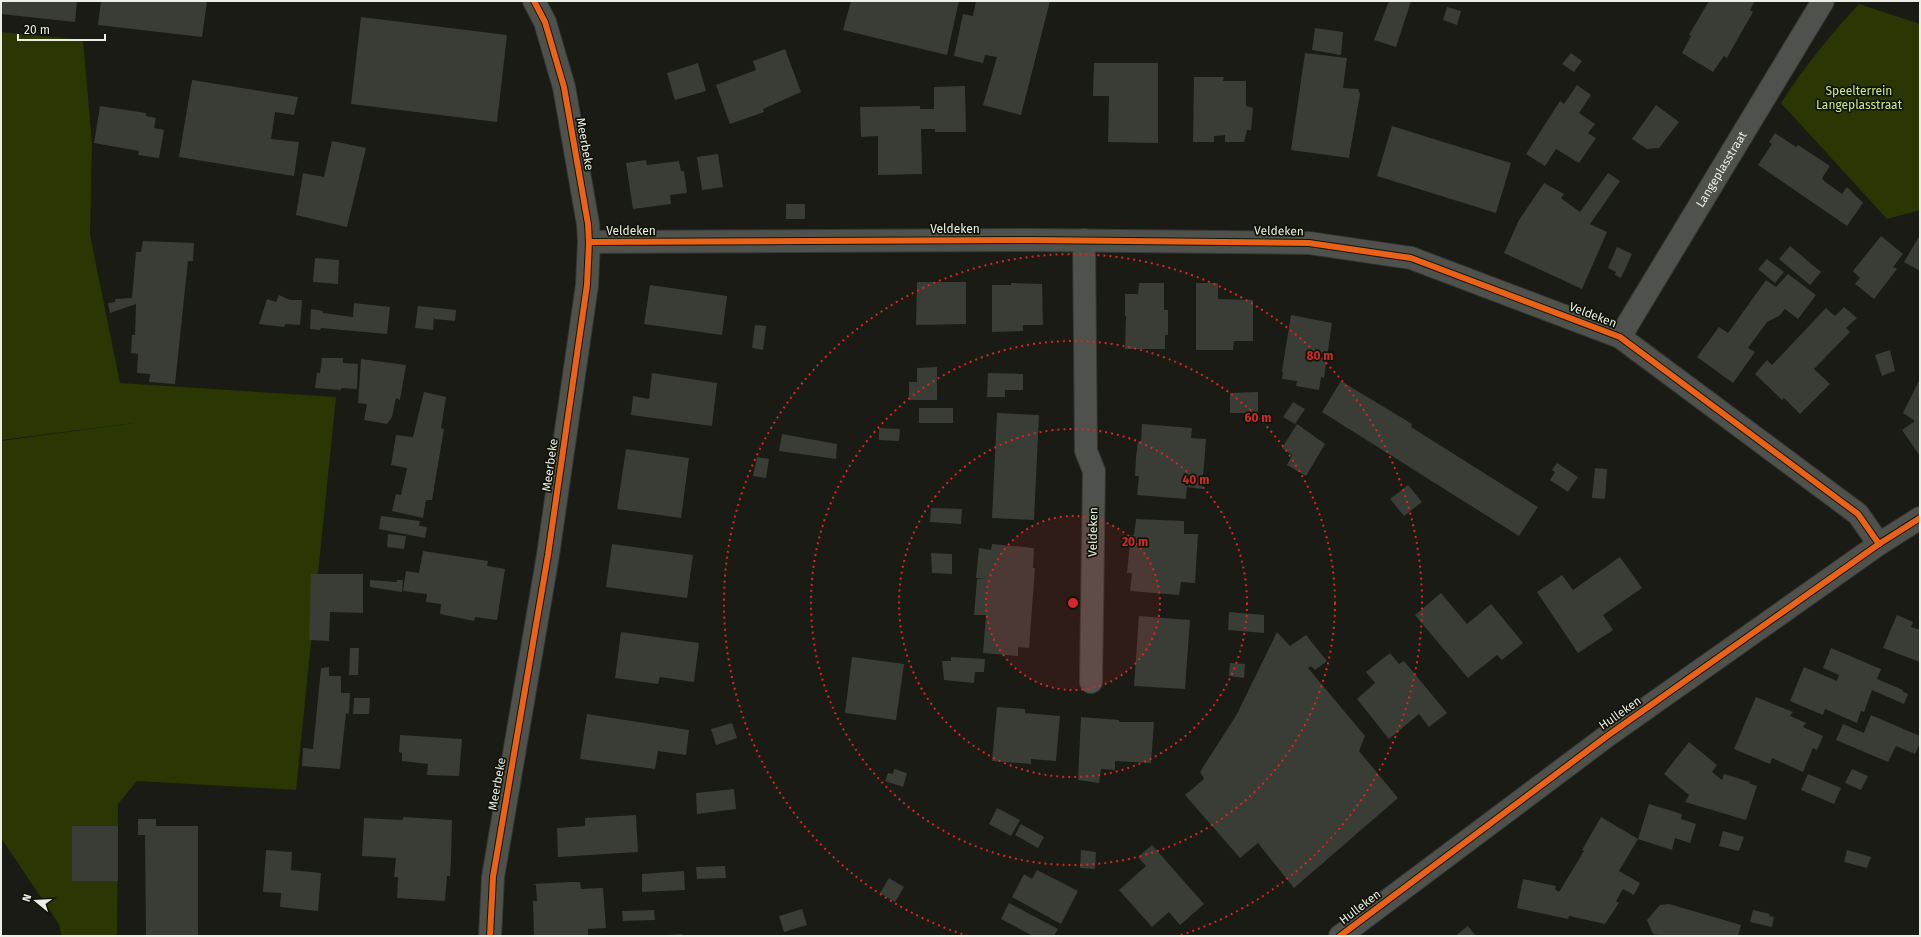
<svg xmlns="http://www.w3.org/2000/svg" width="1921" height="937" viewBox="0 0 1921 937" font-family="'Fira Sans',sans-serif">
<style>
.green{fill:#2a3703}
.building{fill:#3a3c36}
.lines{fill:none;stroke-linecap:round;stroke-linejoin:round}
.street-casing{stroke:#363732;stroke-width:24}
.secondary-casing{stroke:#363732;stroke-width:24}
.street{stroke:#4f514c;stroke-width:22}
.secondary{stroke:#4f514c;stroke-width:22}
.cycleway-casing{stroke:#111509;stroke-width:8}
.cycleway{stroke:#ea6118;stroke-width:6}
.ring{fill:none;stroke:#d62828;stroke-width:2;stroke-dasharray:2 4}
.labels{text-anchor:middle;stroke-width:3.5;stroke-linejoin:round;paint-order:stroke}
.park-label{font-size:12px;fill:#cceb87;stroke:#111509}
.street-label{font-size:12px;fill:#eaeee5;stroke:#111509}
.centre{fill:#d62828;stroke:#111509;stroke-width:2}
.ring-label{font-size:12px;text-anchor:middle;font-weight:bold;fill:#d62828;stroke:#111509;stroke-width:3.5;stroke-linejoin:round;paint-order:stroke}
</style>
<rect width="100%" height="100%" fill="#191b14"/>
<g class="green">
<path d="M1859 4 1920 24V210L1887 219 1781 103C1804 67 1830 35 1859 4Z"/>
<polygon points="1,32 83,40 92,144 90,235 120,383 336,397 296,790 137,781 118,804 117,936 61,936 59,924 1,838 1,441 149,421 1,440"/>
</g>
<g class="building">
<polygon points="1,1 77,1 75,22 1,14"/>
<polygon points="101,1 207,1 202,37 98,25"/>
<polygon points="851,1 959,1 947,55 843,30"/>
<polygon points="976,1 1050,1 1021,115 983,105 997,57 985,55 983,63 954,56 963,14 973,16"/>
<polygon points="1389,1 1411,1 1396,47 1374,40"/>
<polygon points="1709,1 1755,1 1750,10 1753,12 1742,31 1727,58 1724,56 1713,72 1682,53 1691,36 1689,35"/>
<polygon points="1447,7 1461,11 1457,25 1443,20"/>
<polygon points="361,17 507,35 497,122 351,104"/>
<polygon points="1315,28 1343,32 1341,55 1312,50"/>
<polygon points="785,49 801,92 763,109 764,112 730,124 716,85 756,70 753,61"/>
<polygon points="1305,53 1347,58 1343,88 1358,89 1360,94 1349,158 1291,150"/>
<polygon points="1571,53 1582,61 1574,72 1562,64"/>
<polygon points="698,63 706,91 675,100 667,73"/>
<polygon points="1094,63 1158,63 1158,143 1108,142 1109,96 1093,96"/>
<polygon points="1194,77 1224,77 1223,81 1246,81 1246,106 1253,108 1251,130 1247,130 1244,142 1225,142 1225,135 1214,136 1214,142 1193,142"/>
<polygon points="192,80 298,97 294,115 275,112 271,139 299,142 294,176 179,157"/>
<polygon points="1577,85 1591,95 1579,113 1595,124 1588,133 1596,138 1579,163 1556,149 1545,166 1526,154 1560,101 1564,104"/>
<polygon points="965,86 966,132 935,132 935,129 921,129 922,174 878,175 878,136 861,137 860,107 920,106 920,109 934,109 934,87"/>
<polygon points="1656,105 1679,122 1659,148 1647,149 1632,139"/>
<polygon points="100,106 146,113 146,116 156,118 154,128 164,130 159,158 138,155 139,151 94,143"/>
<polygon points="1392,126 1511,163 1496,213 1377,176"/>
<polygon points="1775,133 1796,147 1798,145 1830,166 1822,178 1824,181 1842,194 1847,187 1863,203 1847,226 1758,165 1772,144 1769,142"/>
<polygon points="332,141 366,148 347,227 296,215 303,173 324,177"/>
<polygon points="718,154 723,187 702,190 697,157"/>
<polygon points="646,160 647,165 679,161 681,171 684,171 687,193 670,195 671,204 633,209 626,163"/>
<polygon points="1608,173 1620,181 1590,224 1607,232 1582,289 1504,253 1519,220 1544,183 1564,194 1561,198 1580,212"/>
<rect x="786" y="204" width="19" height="15"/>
<polygon points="1920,235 1920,271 1904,262"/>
<polygon points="1881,236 1903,254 1893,267 1897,269 1874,299 1855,284 1860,278 1853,271"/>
<polygon points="143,241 194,243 193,261 188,261 175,384 149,382 150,374 137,373 138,354 131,353 132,335 135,335 136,304 110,313 108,303 115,302 115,299 132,298 136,252 141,252"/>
<polygon points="1790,246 1821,272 1810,285 1779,259"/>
<polygon points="1617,247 1632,254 1621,278 1615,275 1616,272 1608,268"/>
<polygon points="315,258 339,260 338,284 313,282"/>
<polygon points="1767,259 1784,272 1775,283 1758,269"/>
<polygon points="1788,274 1816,295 1798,319 1785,309 1779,316 1767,322 1748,348 1755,352 1733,383 1697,357 1719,327 1728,333 1766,280 1776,287"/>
<polygon points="917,282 966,282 966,324 916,325"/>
<polygon points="1011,283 1042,284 1043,325 1023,325 1023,331 992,332 992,285 1011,285"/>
<polygon points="1139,283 1164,283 1164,310 1168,310 1168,335 1165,335 1165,349 1125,349 1126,316 1125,316 1125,294 1138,294"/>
<polygon points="1196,283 1218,283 1218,299 1253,300 1253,341 1234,341 1233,350 1196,350"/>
<polygon points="650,285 727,296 722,335 644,324"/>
<polygon points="279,295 290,300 302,300 300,325 285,324 284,327 259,324 267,299 276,302"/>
<polygon points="354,303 390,307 387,334 321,328 320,330 310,329 311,309 323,311 323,313 353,317"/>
<polygon points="418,306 456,310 455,321 434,319 434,314 433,330 415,328"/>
<polygon points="1844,307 1857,318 1846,328 1850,332 1814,369 1830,384 1800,414 1784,398 1782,400 1755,374 1767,360 1772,365 1826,308 1835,316"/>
<polygon points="1291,315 1332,323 1324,378 1321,377 1319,390 1296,386 1297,381 1282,379 1283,372 1282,371"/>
<polygon points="755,325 766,326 763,350 752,348"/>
<polygon points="1890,350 1895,371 1882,376 1875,355"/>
<polygon points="322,358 343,358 343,363 358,364 357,389 341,388 341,390 315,388 317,373 320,373"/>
<polygon points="361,359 406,365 400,400 396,398 392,417 387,424 364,420 367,404 358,403"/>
<polygon points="937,367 937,400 909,400 909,382 917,382 917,368"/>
<polygon points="652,373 717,383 712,426 631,415 633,396 649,399"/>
<polygon points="988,373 1023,374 1023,390 1005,390 1005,397 987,397"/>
<polygon points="1920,379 1920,456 1902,430 1915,421 1903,413"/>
<polygon points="1341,381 1412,424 1411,427 1538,507 1519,536 1322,412"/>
<polygon points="424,392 446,397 441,428 444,429 432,500 426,500 423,518 392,511 396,494 401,495 407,468 391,465 396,435 413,437"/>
<polygon points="1258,392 1258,413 1230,413 1230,393"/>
<polygon points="1293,402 1305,409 1295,424 1283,417"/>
<rect x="919" y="408" width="34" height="15"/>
<polygon points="997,413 1039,415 1034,520 992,518"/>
<polygon points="1142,424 1192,428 1191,438 1206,439 1202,489 1187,487 1186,499 1137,495 1139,476 1135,476 1136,458 1138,441 1141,441"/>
<polygon points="1297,424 1325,444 1306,476 1287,465 1292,455 1282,448"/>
<polygon points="879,428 900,429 899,441 879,440"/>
<polygon points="782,434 837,444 836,459 779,451"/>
<polygon points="626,449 689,458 681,518 617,509"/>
<polygon points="757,457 769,459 766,478 753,476"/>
<polygon points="1557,463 1578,477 1568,492 1550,480 1555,472 1552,470"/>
<polygon points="1595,468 1607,469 1605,499 1592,498"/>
<polygon points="1408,485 1422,502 1404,516 1390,499"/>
<polygon points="931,508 962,509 961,524 930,522"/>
<polygon points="381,516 420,521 419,526 427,527 425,538 379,529"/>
<polygon points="1136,519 1184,521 1184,534 1198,534 1195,583 1181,582 1179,595 1130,591 1132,573 1127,573 1129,554 1130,535 1134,535"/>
<polygon points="388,534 406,536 404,549 387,547"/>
<polygon points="612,544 693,555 687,598 606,587"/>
<polygon points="992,544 1034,548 1033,568 1035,568 1029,648 1018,647 1018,656 983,653 986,615 974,615 977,579 984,579 976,578 979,548 991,550"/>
<polygon points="423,551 488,561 487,566 505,569 497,620 475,617 474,621 440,614 441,604 426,602 427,594 403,591 406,571 419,573"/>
<polygon points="931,553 952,554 952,574 932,573"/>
<polygon points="1620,557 1642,588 1603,615 1613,630 1578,653 1537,592 1562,575 1573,590"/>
<polygon points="311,574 363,574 363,613 330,612 329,641 309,640"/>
<polygon points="370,580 397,582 397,580 403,580 402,592 370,587"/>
<polygon points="1441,593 1467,624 1491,604 1523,643 1502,660 1497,655 1468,678 1415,615"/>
<polygon points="1229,612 1264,615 1264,633 1228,630"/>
<polygon points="1897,615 1913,622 1911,627 1920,630 1920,662 1883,648"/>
<polygon points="1139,616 1190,620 1185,689 1134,686"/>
<polygon points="621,632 699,643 694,682 660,677 658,684 615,678"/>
<polygon points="1277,632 1290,646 1306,635 1327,661 1315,670 1311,666 1308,668 1365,736 1359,751 1398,798 1294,888 1258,843 1240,858 1185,795 1204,779 1200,772 1237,714"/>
<polygon points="350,648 359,648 358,675 349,675"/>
<polygon points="1831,648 1881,669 1877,679 1903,690 1902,691 1908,694 1904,704 1872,690 1864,712 1861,711 1857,723 1825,709 1823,715 1790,701 1804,667 1837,681 1839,675 1823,668"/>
<polygon points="1390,653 1399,664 1404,661 1447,713 1429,727 1419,714 1389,739 1357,699 1375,683 1366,672"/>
<polygon points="852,657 904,664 896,720 845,713"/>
<polygon points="951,657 985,659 984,672 975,672 974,683 944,680 942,661 951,661"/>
<polygon points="1230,663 1245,664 1244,678 1229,676"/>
<polygon points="329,667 329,676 341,676 341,693 350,693 349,714 346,713 340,769 302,766 303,748 313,749 321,668"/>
<polygon points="1756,697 1793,712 1790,716 1806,723 1803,727 1823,736 1817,750 1813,748 1803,772 1772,758 1770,764 1734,749"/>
<polygon points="354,698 370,698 369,714 353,714"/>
<polygon points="997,707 1025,709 1025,713 1060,716 1056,761 1031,759 1031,764 992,761"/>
<polygon points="587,714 689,730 686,755 658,751 655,769 580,759"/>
<polygon points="1871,715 1920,736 1920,743 1915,754 1896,746 1888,762 1836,740 1843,724 1864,733"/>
<polygon points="1081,717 1119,720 1119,722 1154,722 1151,763 1115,761 1115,770 1101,769 1099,783 1078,780"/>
<polygon points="732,723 737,738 716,745 711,729"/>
<polygon points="400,735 462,739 459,776 427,775 428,764 402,761 402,753 399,752"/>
<polygon points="1689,742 1717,765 1712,772 1722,780 1724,774 1750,782 1749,783 1757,786 1746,820 1685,802 1689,795 1664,774"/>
<polygon points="894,769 907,773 903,787 885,781 888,773 893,774"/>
<polygon points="1852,769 1868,776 1861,790 1845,783"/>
<polygon points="1808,774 1841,788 1834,804 1801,790"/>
<polygon points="734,789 736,809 697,814 696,793"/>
<polygon points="1649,804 1682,814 1681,819 1696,824 1690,843 1675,838 1672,850 1638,839"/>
<polygon points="997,808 1020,820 1011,836 989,824"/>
<polygon points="636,815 638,852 558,857 557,828 585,826 585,818"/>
<polygon points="403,817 452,820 451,861 450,876 447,876 445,901 397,898 398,877 394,877 396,858 362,856 364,818 403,820"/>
<polygon points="1601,817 1638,839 1619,871 1640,883 1634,895 1623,889 1616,901 1619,903 1605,924 1569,916 1568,919 1517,908 1523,879 1556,886 1555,889 1559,892 1584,851 1582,850"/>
<polygon points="138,819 156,819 156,826 198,826 198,936 146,936 145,835 138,835"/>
<polygon points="1021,824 1044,837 1038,848 1015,835"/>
<rect x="72" y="826" width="46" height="55"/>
<polygon points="1723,831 1744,837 1739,851 1719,846"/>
<polygon points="1152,845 1204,904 1180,925 1169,912 1152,927 1119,890 1146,866 1138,857"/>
<polygon points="266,850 292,852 291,870 321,873 318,911 280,907 281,893 263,892"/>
<polygon points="1081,850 1096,852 1095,869 1080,868"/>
<polygon points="1847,850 1871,857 1867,868 1844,862"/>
<polygon points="725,866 726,878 697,879 696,867"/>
<polygon points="1037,870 1078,891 1061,924 1012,897 1024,874 1032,879"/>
<polygon points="684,871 685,890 642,892 642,874"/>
<polygon points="889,878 904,887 895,902 880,893"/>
<polygon points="571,882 580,882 581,889 603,888 606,928 588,929 588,936 534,936 533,901 537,901 536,885 532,884"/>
<polygon points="1009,903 1058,929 1054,936 1033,936 1001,919"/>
<polygon points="1669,904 1741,925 1738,936 1664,936 1653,934 1647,920 1660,905"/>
<polygon points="802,909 807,925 784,932 779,916"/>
<polygon points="654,910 655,920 623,921 622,911"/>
<polygon points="1753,910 1770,914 1769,916 1774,917 1772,927 1750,922"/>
<polygon points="1468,926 1476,936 1455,936"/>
<polygon points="682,934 682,936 667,936 667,935"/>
</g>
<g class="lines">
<g class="street-casing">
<g id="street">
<polyline points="1084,240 1086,451 1094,471 1091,682"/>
<polyline points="589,242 1032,240 1309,243 1411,258 1620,337 1858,514 1879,544"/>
<path id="s1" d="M1620 337 1823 1"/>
<polyline points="490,936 493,877 548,555 587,285 589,242 588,224 564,87 545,22 534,1"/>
</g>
</g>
<g class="secondary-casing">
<polyline id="secondary" points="1340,936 1607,736 1879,544 1920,518"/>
</g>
<use href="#street" class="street"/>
<use href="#secondary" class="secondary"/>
<g class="cycleway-casing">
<g id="cycleway">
<polyline points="589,242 1032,240 1309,243 1411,258 1620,337 1858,514 1879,544"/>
<polyline points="490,936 493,877 548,555 587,285 589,242 588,224 564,87 545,22 534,1"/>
<polyline points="1340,936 1607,736 1879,544 1920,518"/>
</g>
</g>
<use href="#cycleway" class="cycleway"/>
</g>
<circle cx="1073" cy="603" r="87" fill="#d62828" fill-opacity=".12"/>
<g class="ring">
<circle cx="1073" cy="603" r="87"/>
<circle cx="1073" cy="603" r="174"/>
<circle cx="1073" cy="603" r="262"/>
<path d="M968 936A349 349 0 1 1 1178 936"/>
</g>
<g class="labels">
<g class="park-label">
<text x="1859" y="95">Speelterrein<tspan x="1859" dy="14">Langeplasstraat</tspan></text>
</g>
<g class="street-label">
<text transform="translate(585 144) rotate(80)" y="4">Meerbeke</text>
<text dy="4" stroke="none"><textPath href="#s1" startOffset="196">Langeplasstraat</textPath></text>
<text x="955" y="233">Veldeken</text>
<text x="631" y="235">Veldeken</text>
<text transform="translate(1279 231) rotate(1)" y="4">Veldeken</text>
<text transform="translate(1593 315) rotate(21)" y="4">Veldeken</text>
<text transform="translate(550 465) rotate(-82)" y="4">Meerbeke</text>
<text transform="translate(1093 532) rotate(-89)" y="4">Veldeken</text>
<text transform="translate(1620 713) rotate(-35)" y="4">Hulleken</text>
<text transform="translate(497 784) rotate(-80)" y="4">Meerbeke</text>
<text transform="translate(1360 907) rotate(-37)" y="4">Hulleken</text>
</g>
</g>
<circle cx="1073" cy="603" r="6" class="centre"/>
<g class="ring-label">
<text x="1320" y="360">80 m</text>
<text x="1258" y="422">60 m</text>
<text x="1196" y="484">40 m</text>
<text x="1135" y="546">20 m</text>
</g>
<rect width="1921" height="937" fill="none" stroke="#eaeee5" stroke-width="4"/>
<g transform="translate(36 901) rotate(288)" stroke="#111509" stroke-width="3" paint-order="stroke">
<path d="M0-3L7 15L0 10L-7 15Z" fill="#eaeee5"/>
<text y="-6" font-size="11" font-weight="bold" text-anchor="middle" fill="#eaeee5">N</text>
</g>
<path d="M18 34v6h87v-6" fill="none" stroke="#eaeee5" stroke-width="2"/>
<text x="24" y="34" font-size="12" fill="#eaeee5" stroke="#111509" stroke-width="3" paint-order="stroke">20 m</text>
</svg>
